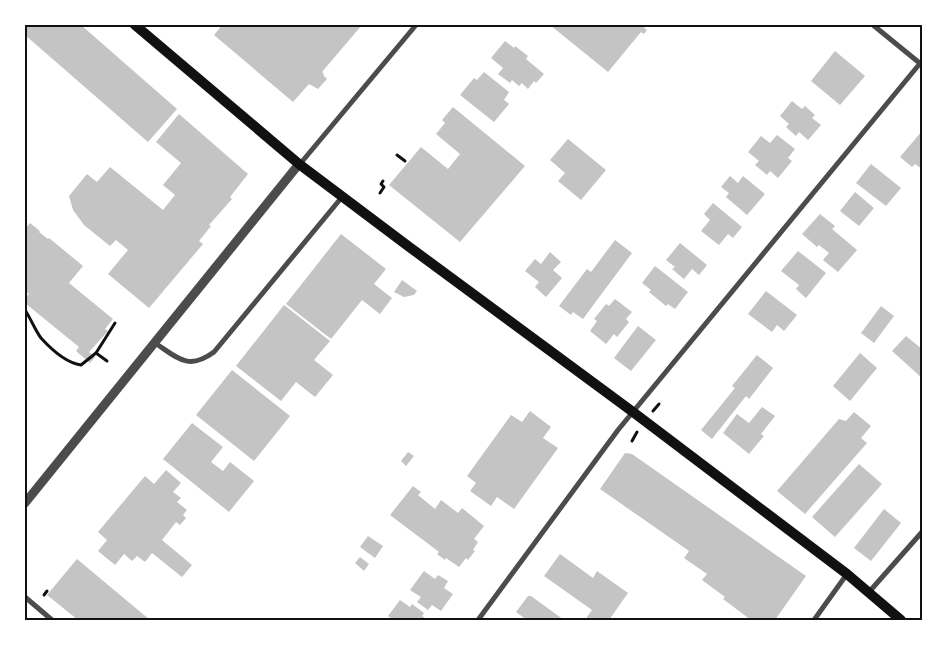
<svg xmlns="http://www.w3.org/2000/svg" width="947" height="645" viewBox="0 0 947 645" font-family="Quicksand,sans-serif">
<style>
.building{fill:#c4c4c4}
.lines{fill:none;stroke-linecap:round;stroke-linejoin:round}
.path{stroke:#111;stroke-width:3}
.minor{stroke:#4c4c4c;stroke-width:5}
.tertiary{stroke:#4c4c4c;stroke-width:9}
.secondary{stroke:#111;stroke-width:10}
.neatline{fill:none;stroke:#111;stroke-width:2}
</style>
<rect width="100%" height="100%" fill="#fff"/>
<g class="building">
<polygon points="25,25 81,25 177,109 148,142 25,35"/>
<polygon points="222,25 362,25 322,72 324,74 323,75 327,79 318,89 309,84 293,102 214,35"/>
<polygon points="550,25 647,25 644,28 647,30 644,34 641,32 608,72"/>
<polygon points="505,41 514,48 515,46 528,56 526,59 544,74 536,83 534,81 528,89 522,83 519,86 512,80 510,83 498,74 503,68 491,58"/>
<polygon points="835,51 865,76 840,105 811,81"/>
<polygon points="484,72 509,92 504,100 509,104 494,122 460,95 474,78 477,80"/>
<polygon points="792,101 802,109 805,106 815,115 812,118 821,125 808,140 799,132 796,136 786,127 789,124 780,116"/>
<polygon points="453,107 525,166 460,242 389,185 421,147 448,169 460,154 436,134 445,123 442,120"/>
<polygon points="179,114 248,174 230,197 232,199 209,225 211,226 199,241 203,244 149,308 108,274 128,250 116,240 110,246 84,225 73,210 69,196 87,174 97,182 110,167 163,210 175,195 163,185 181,163 156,142"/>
<polygon points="922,131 922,169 915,164 912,167 900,157"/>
<polygon points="777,135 795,149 788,158 792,161 778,178 770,171 767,175 755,165 759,161 748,152 761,136 770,143"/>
<polygon points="568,139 606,170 581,200 558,181 565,173 550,160"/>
<polygon points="871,164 901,188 886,206 856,183"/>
<polygon points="730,176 738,183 743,176 765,194 747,215 726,197 729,193 721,187"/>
<polygon points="855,192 874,208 859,226 840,211"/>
<polygon points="713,203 742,227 733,238 728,234 719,245 701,231 710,220 704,214"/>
<polygon points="820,214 835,226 832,229 857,250 838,272 823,260 829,253 819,245 817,247 802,234"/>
<polygon points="30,223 40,231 39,232 48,239 49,238 83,266 69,283 113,319 105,329 108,331 89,352 95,357 90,363 76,351 79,347 25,303 25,298 29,294 25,291 25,229"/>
<polygon points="341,234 386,269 374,284 392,298 380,314 362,300 331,339 286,304"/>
<polygon points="615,240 632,253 583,319 573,312 571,315 559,306 587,269 591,272"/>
<polygon points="680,243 707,265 699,275 692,269 684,279 672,269 675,267 666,260"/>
<polygon points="798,251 826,273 806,298 796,289 799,285 781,271"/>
<polygon points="550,252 561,262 553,270 562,278 546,297 535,287 539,282 525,271 535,259 541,264"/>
<polygon points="655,266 688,292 675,309 668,304 666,306 649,292 651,290 642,283"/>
<polygon points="402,280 417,291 414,295 404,297 394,292"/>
<polygon points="766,291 797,315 784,331 777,325 772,332 748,314"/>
<polygon points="615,299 632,312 626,319 629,322 617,337 614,334 606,344 590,331 597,321 594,319 606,304 609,306"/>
<polygon points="284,305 330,341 314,360 333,375 315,397 296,382 281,401 236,366"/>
<polygon points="881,306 894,316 874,343 861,333"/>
<polygon points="638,326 656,340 631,371 614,358"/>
<polygon points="906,336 922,349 922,378 892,351"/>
<polygon points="860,353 877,368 850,401 833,386"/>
<polygon points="757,355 773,368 749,399 746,396 712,439 701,430 735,388 732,386"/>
<polygon points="232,370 290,416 254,461 196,415"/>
<polygon points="762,407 775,416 761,434 764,436 749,454 723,433 737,414 749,423"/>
<polygon points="530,411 551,427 543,438 558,448 514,509 497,497 491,506 470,491 476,483 467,476 511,415 522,422"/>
<polygon points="854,412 871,426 861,438 867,443 805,514 777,491 839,419 846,421"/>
<polygon points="192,423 223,447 211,462 223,471 230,462 254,481 229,512 163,459"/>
<polygon points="408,452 414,456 406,466 401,461"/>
<polygon points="625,453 632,454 806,576 775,620 751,620 723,599 725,597 702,580 707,574 684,558 689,551 600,489"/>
<polygon points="859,464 882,484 835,537 812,517"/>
<polygon points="166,470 181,483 173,492 181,498 177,502 187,510 183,515 186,518 180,525 176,522 162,540 192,565 182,577 152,553 145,562 137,556 132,561 124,554 115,565 98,551 107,540 98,532 145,476 154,484"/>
<polygon points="413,486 421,492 418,495 435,509 441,500 458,513 462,508 484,526 474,539 478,542 473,550 475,551 468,560 466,558 459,567 446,558 445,560 437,554 439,552 390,515"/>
<polygon points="884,509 901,523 871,561 854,548"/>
<polygon points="368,536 383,546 375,558 360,547"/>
<polygon points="560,554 593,578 597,571 628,593 609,620 585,620 592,610 544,576"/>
<polygon points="360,557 369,564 364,571 355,563"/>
<polygon points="77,559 150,620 78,620 47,595"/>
<polygon points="424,571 435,579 438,575 448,581 444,588 453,594 441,611 432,605 428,610 417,602 421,597 410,590"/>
<polygon points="528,596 531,596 564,620 527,620 516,612"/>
<polygon points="400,600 410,607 412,604 424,613 422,616 428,620 393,620 388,616"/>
</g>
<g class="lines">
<g class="path">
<polyline points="397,155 405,161"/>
<polyline points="380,193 384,187 381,184 383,181"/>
<path d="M25 310C31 319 35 330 41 338 51 349 67 363 81 365L96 353 115 323"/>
<polyline points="96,353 107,361"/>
<polyline points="653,411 659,404"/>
<polyline points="632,441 637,432"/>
<polyline points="44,595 47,591"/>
</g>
<g class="minor">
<polyline points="873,25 922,65"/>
<polyline points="300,164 416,25"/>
<path d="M155 343C178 358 188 371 214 352L342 197"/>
<polyline points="869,592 922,532"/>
<polyline points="25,597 52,620"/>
<polyline points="478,620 618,430 922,61"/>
<polyline points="814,620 847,574"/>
</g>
<polyline class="tertiary" points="25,503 299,164"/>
<polyline class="secondary" points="135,25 299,164 408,246 633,412 847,574 901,620"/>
</g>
<rect width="947" height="645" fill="none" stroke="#ffffff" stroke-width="52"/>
<rect x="26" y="26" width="895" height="593" class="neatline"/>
</svg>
